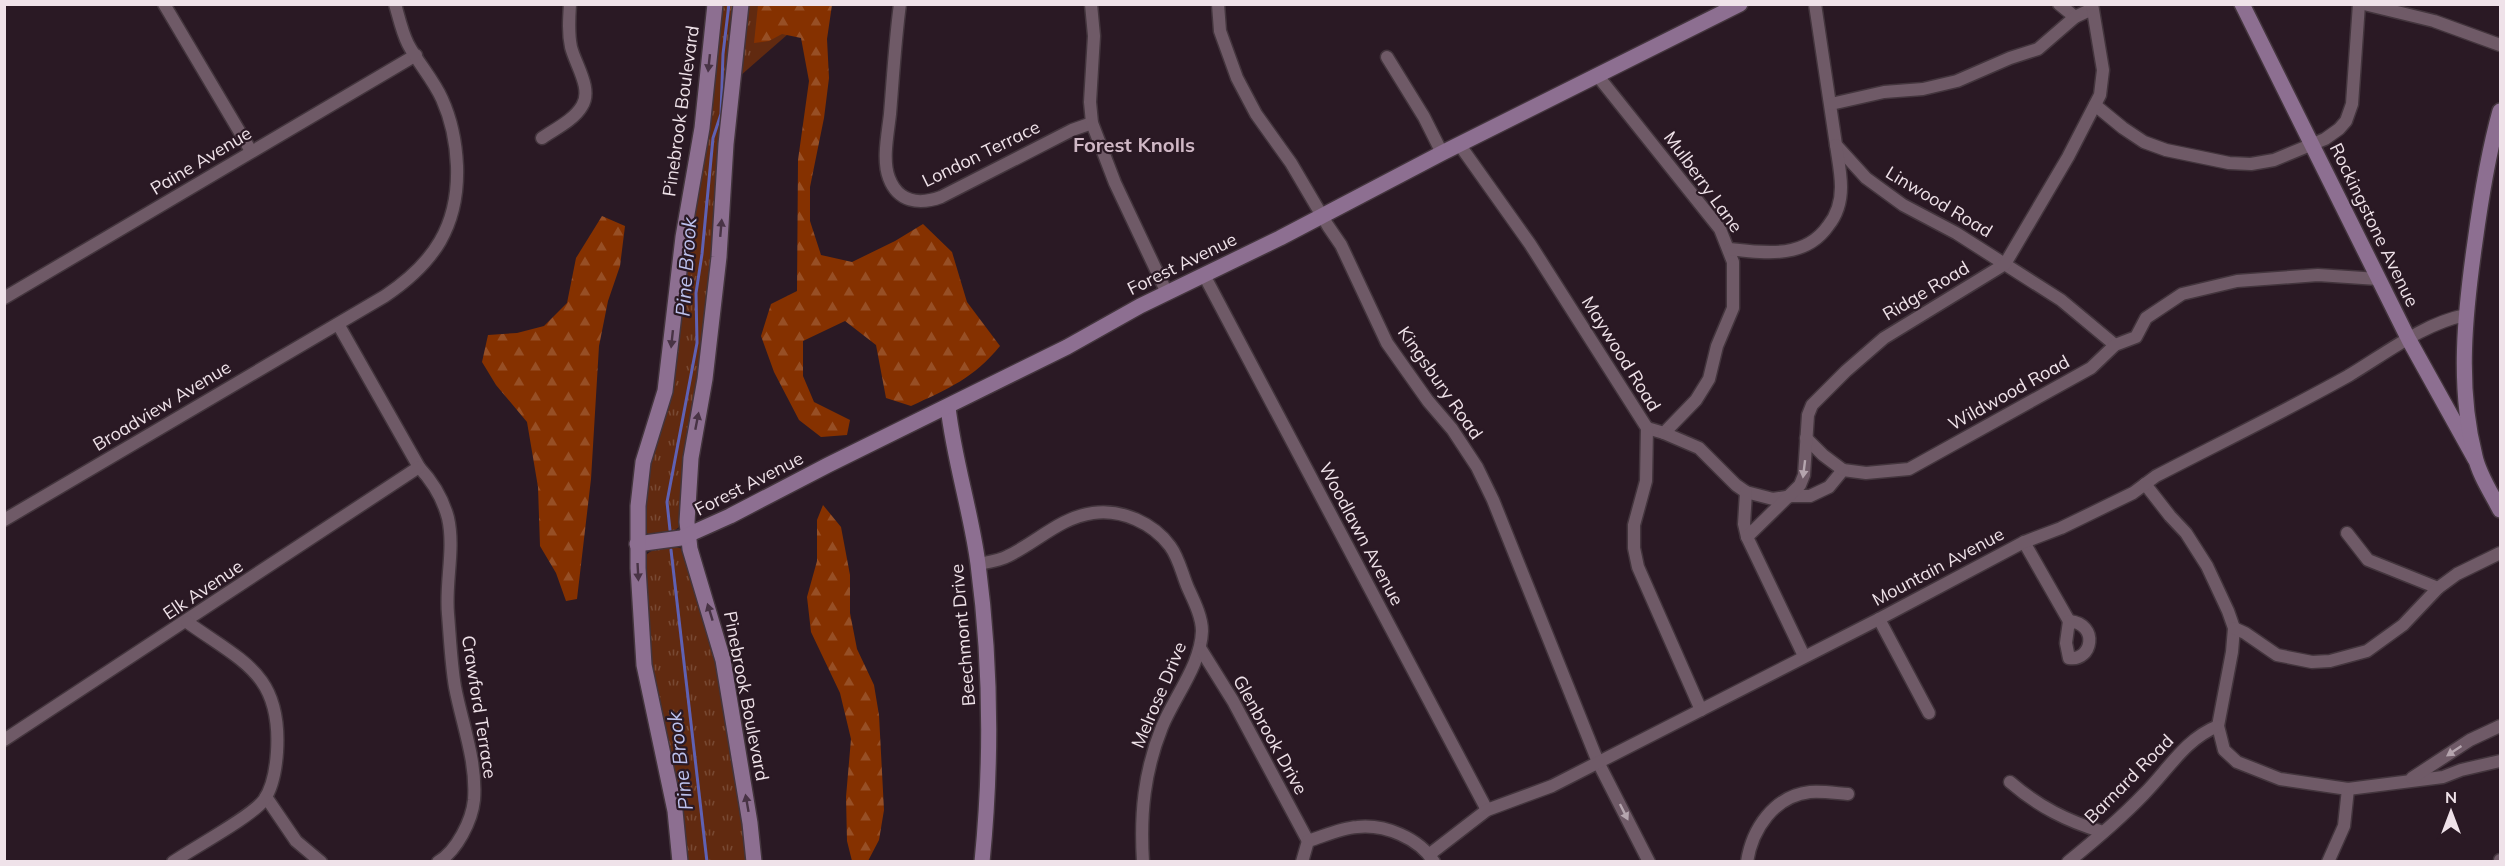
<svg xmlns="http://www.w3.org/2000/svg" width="2505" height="866" viewBox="0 0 2505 866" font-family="Mulish,sans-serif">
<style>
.grass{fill:url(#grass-tufts)}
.forest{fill:url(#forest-firs)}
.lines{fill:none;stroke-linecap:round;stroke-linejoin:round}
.stream{stroke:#5f61b3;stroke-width:3}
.street-casing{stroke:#43353d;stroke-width:15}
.secondary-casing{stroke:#43353d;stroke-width:18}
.street{stroke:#6f5a67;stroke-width:12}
.secondary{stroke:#8d6f91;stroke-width:15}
.oneway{fill:#483345}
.oneway2{fill:#b5a5ae}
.labels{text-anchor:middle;stroke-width:4.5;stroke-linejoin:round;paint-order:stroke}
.street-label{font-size:18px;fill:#efe2e9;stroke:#2a1924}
.neighbourhood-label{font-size:20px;font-weight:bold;fill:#d0b8c6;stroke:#2a1924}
.water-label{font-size:20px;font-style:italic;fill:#bdc2ee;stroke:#2a1924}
</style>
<defs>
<pattern id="grass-tufts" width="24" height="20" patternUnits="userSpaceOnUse" patternTransform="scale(1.5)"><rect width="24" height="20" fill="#612a10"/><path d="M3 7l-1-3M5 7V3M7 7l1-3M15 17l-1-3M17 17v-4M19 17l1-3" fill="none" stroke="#784933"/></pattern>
<pattern id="forest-firs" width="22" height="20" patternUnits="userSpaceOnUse" patternTransform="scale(1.5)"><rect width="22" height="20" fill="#853100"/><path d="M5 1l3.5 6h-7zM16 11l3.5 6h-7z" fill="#974f25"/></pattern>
</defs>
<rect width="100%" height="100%" fill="#2a1924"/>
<g class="grass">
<path d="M721 5H737L720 200 682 523C675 534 657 540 645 532V472L693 204Z"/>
<polygon points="748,5 810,5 803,21 740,76"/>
<path d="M673 546 686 550 711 626 749 861H685L649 646 643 561C648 548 660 549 673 546Z"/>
</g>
<g class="forest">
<path d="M758 5H832L827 39 829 78 824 118 810 187V221L821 255 852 262 895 241 923 224 952 252 967 302 1000 346C974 378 948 389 911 406L886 398 876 345 845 321 803 341V376L814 402 850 420 847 435 821 437 799 420 774 372 761 336 771 304 797 291 798 160 809 81 801 38 782 34 769 41 754 43Z"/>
<polygon points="602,216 625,226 620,266 608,301 599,346 591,479 577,599 566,601 556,573 540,546 538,487 527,422 496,385 482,362 488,335 517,333 544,326 567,303 576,258"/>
<polygon points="823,505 841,527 850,575 850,613 857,649 874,685 879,715 884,810 879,840 868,861 852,861 847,841 846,797 851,739 840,693 811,632 807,597 817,561 817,520"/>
</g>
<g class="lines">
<g class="stream">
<polyline points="670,530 667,502 697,343 696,293 702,254 713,138 721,114 723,54 729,4"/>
<polyline points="671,550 707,862"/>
</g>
<g class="street-casing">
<g id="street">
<polyline points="164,4 251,151"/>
<path d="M900 4C895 41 893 78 890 114 888 133 882 160 889 178 898 202 919 205 941 197L1072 130 1092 123"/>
<polyline points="1091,4 1094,36 1090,102 1092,123 1115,183 1167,293"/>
<polyline points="1218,4 1220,31 1237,78 1256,114 1291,163 1328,226 1341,245 1387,343 1428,401 1452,429 1477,467 1493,500 1598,762 1649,862"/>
<polyline points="1815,4 1836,145 1866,178 1903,205 1956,233 2061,300 2115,345"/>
<polyline points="2059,4 2075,17"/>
<polyline points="2364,4 2434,21 2500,45"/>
<polyline points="1387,57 1424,117 1442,153"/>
<polyline points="1597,75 1720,229 1733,262 1733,308 1717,346 1709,379 1696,400 1664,433 1647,428"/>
<polyline points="1831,104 1884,92 1923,89 1957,81 2010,58 2038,49 2075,17 2092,9"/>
<polyline points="2095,105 2123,128 2144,142 2166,150 2229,163 2251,164 2274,160 2325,139 2339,129 2346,121 2352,104 2359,4"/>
<path d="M542 138C555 129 574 120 582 106 593 89 575 64 571 47 568 33 569 19 570 4"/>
<polyline points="1459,144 1530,244 1647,428 1646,481 1634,525 1634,548 1638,567 1701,710"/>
<path d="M1730 249C1765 253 1805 259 1828 226 1837 215 1841 201 1841 187 1841 173 1838 159 1836 145"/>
<polyline points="1204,275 1487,810"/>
<polyline points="4,298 416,55"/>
<path d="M338 324 419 467C433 482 443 499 448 518 455 549 445 583 448 614 450 638 451 663 455 687 462 724 477 761 474 800 472 820 457 851 438 862"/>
<polyline points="1664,433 1699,448 1736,485 1746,492 1773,499 1792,496 1810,496 1829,487 1843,470 1866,473 1909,469 2091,368 2115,345 2136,337 2146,318 2182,294 2237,281 2318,275 2378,279"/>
<polyline points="1806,438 1823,455 1843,470"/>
<polyline points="2145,484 2170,516 2186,533 2207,566 2228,611 2234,628 2232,652 2218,726 2224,750 2237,762 2280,779 2348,789 2443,777 2461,770 2500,761"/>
<polyline points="1746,492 1744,524 1747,537 1804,656"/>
<path d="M4 520 385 296C434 263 459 226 457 166 456 142 452 121 442 99 433 79 418 63 408 44 402 32 399 18 395 4"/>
<polyline points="2347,533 2368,560 2438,588"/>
<polyline points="1747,537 1800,485 1804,475 1808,415 1812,405 1846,371 1884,338 2005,264 2068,157 2100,95 2103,70 2092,4"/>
<polyline points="2024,542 2069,621"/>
<path d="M978 564C988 562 999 561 1008 556 1037 542 1061 517 1093 513 1122 509 1153 523 1170 546 1179 558 1182 574 1188 588 1194 601 1202 617 1202 631 1201 665 1174 697 1162 727 1144 772 1140 814 1143 862"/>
<polyline points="1879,619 1929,713"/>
<path d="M2069 621C2100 624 2092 662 2069 658L2066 643Z"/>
<polyline points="2234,628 2245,633 2277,655 2312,662 2330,661 2367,651 2403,625 2438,588 2457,574 2500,553"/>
<polyline points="1200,648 1233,701 1308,841"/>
<polyline points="4,740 419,467"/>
<polyline points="2412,778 2470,740 2500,726"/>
<path d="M2010 782C2039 807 2067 821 2103 832"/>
<polyline points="266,797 296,841 321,862"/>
<path d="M1430 854 1487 810 1552 786 1879 619 2024 542 2061 528 2133 493 2156 476C2220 443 2285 411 2348 376 2385 354 2424 323 2466 315"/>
<path d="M173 862C193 848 251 817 264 800 273 787 276 767 277 752 282 674 243 662 187 622"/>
<path d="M1302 862 1308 841C1324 836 1341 828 1357 827 1385 824 1419 838 1434 862"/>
<path d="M1747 862C1752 829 1774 796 1810 792 1822 791 1835 793 1848 794"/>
<path d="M2068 862C2094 841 2121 818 2144 794 2168 770 2185 739 2218 726"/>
<polyline points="2328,862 2344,826 2348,789"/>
<polyline points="2500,862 2500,860"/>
</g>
</g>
<g class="secondary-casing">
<g id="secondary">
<polyline points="741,4 726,144 719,257 705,379 691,458 687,522 690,549 723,660 750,823 754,862"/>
<polyline points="2242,4 2409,340 2475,459"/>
<path d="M2500 111C2488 154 2481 198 2475 242 2465 312 2457 387 2475 456 2479 475 2492 494 2500 510"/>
<path d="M948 407C954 460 971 511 978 564 991 663 992 762 982 862"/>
<polyline points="637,544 681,538 730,516 828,465 1067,347 1140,306 1280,238 1442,153 1740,4"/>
<polyline points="680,862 675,811 644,665 638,568 638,506 643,462 665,391 683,237 702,128 715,4"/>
</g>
</g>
<use href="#street" class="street"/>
<use href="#secondary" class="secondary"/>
</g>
<defs><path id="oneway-solid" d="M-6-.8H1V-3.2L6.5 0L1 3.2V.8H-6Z" transform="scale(1.5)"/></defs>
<g class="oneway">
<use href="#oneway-solid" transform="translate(709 63) rotate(96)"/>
<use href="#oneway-solid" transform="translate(721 228) rotate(-85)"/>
<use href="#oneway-solid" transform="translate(672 339) rotate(96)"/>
<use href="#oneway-solid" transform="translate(697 421) rotate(-79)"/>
<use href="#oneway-solid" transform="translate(638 572) rotate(87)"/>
<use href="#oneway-solid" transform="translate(710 612) rotate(-107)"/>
<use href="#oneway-solid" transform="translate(747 803) rotate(-100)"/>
</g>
<g class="oneway2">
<use href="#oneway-solid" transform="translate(1804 469) rotate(97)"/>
<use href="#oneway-solid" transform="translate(2454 751) rotate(146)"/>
<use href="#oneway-solid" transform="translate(1624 812) rotate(63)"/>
</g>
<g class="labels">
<g class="street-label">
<text transform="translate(681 111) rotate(-82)" y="6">Pinebrook Boulevard</text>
<text transform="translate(981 154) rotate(-26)" y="6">London Terrace</text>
<text transform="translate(201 161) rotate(-31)" y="6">Paine Avenue</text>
<text transform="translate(1703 182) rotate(54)" y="6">Mulberry Lane</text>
<text transform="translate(1939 202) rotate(31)" y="6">Linwood Road</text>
<text transform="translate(2374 225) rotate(64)" y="6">Rockingstone Avenue</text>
<text transform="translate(1182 264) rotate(-26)" y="6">Forest Avenue</text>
<text transform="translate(1926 291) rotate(-31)" y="6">Ridge Road</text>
<text transform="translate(1621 354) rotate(58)" y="6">Maywood Road</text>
<text transform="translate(1440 383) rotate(55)" y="6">Kingsbury Road</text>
<text transform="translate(2009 393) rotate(-29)" y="6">Wildwood Road</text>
<text transform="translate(162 406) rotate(-31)" y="6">Broadview Avenue</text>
<text transform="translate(749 484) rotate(-27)" y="6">Forest Avenue</text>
<text transform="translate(1361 534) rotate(62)" y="6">Woodlawn Avenue</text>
<text transform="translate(1938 567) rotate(-28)" y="6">Mountain Avenue</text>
<text transform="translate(203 590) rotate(-34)" y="6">Elk Avenue</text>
<text transform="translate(963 635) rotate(-95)" y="6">Beechmont Drive</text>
<text transform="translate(1159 695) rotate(-67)" y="6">Melrose Drive</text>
<text transform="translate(746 696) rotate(79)" y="6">Pinebrook Boulevard</text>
<text transform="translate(479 707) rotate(81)" y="6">Crawford Terrace</text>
<text transform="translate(1270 735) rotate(61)" y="6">Glenbrook Drive</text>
<text transform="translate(2129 779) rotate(-45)" y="6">Barnard Road</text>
</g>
<g class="neighbourhood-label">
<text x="1134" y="152">Forest Knolls</text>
</g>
<g class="water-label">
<text transform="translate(686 267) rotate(-86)" y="7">Pine Brook</text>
<text transform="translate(680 761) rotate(-97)" y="7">Pine Brook</text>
</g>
</g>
<rect width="2505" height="866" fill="none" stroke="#efe2e9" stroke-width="12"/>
<g transform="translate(2451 812)" stroke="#2a1924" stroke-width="4.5" paint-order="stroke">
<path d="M0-4.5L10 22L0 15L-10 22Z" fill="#efe2e9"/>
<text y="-9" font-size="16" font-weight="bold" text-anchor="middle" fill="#efe2e9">N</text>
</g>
</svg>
